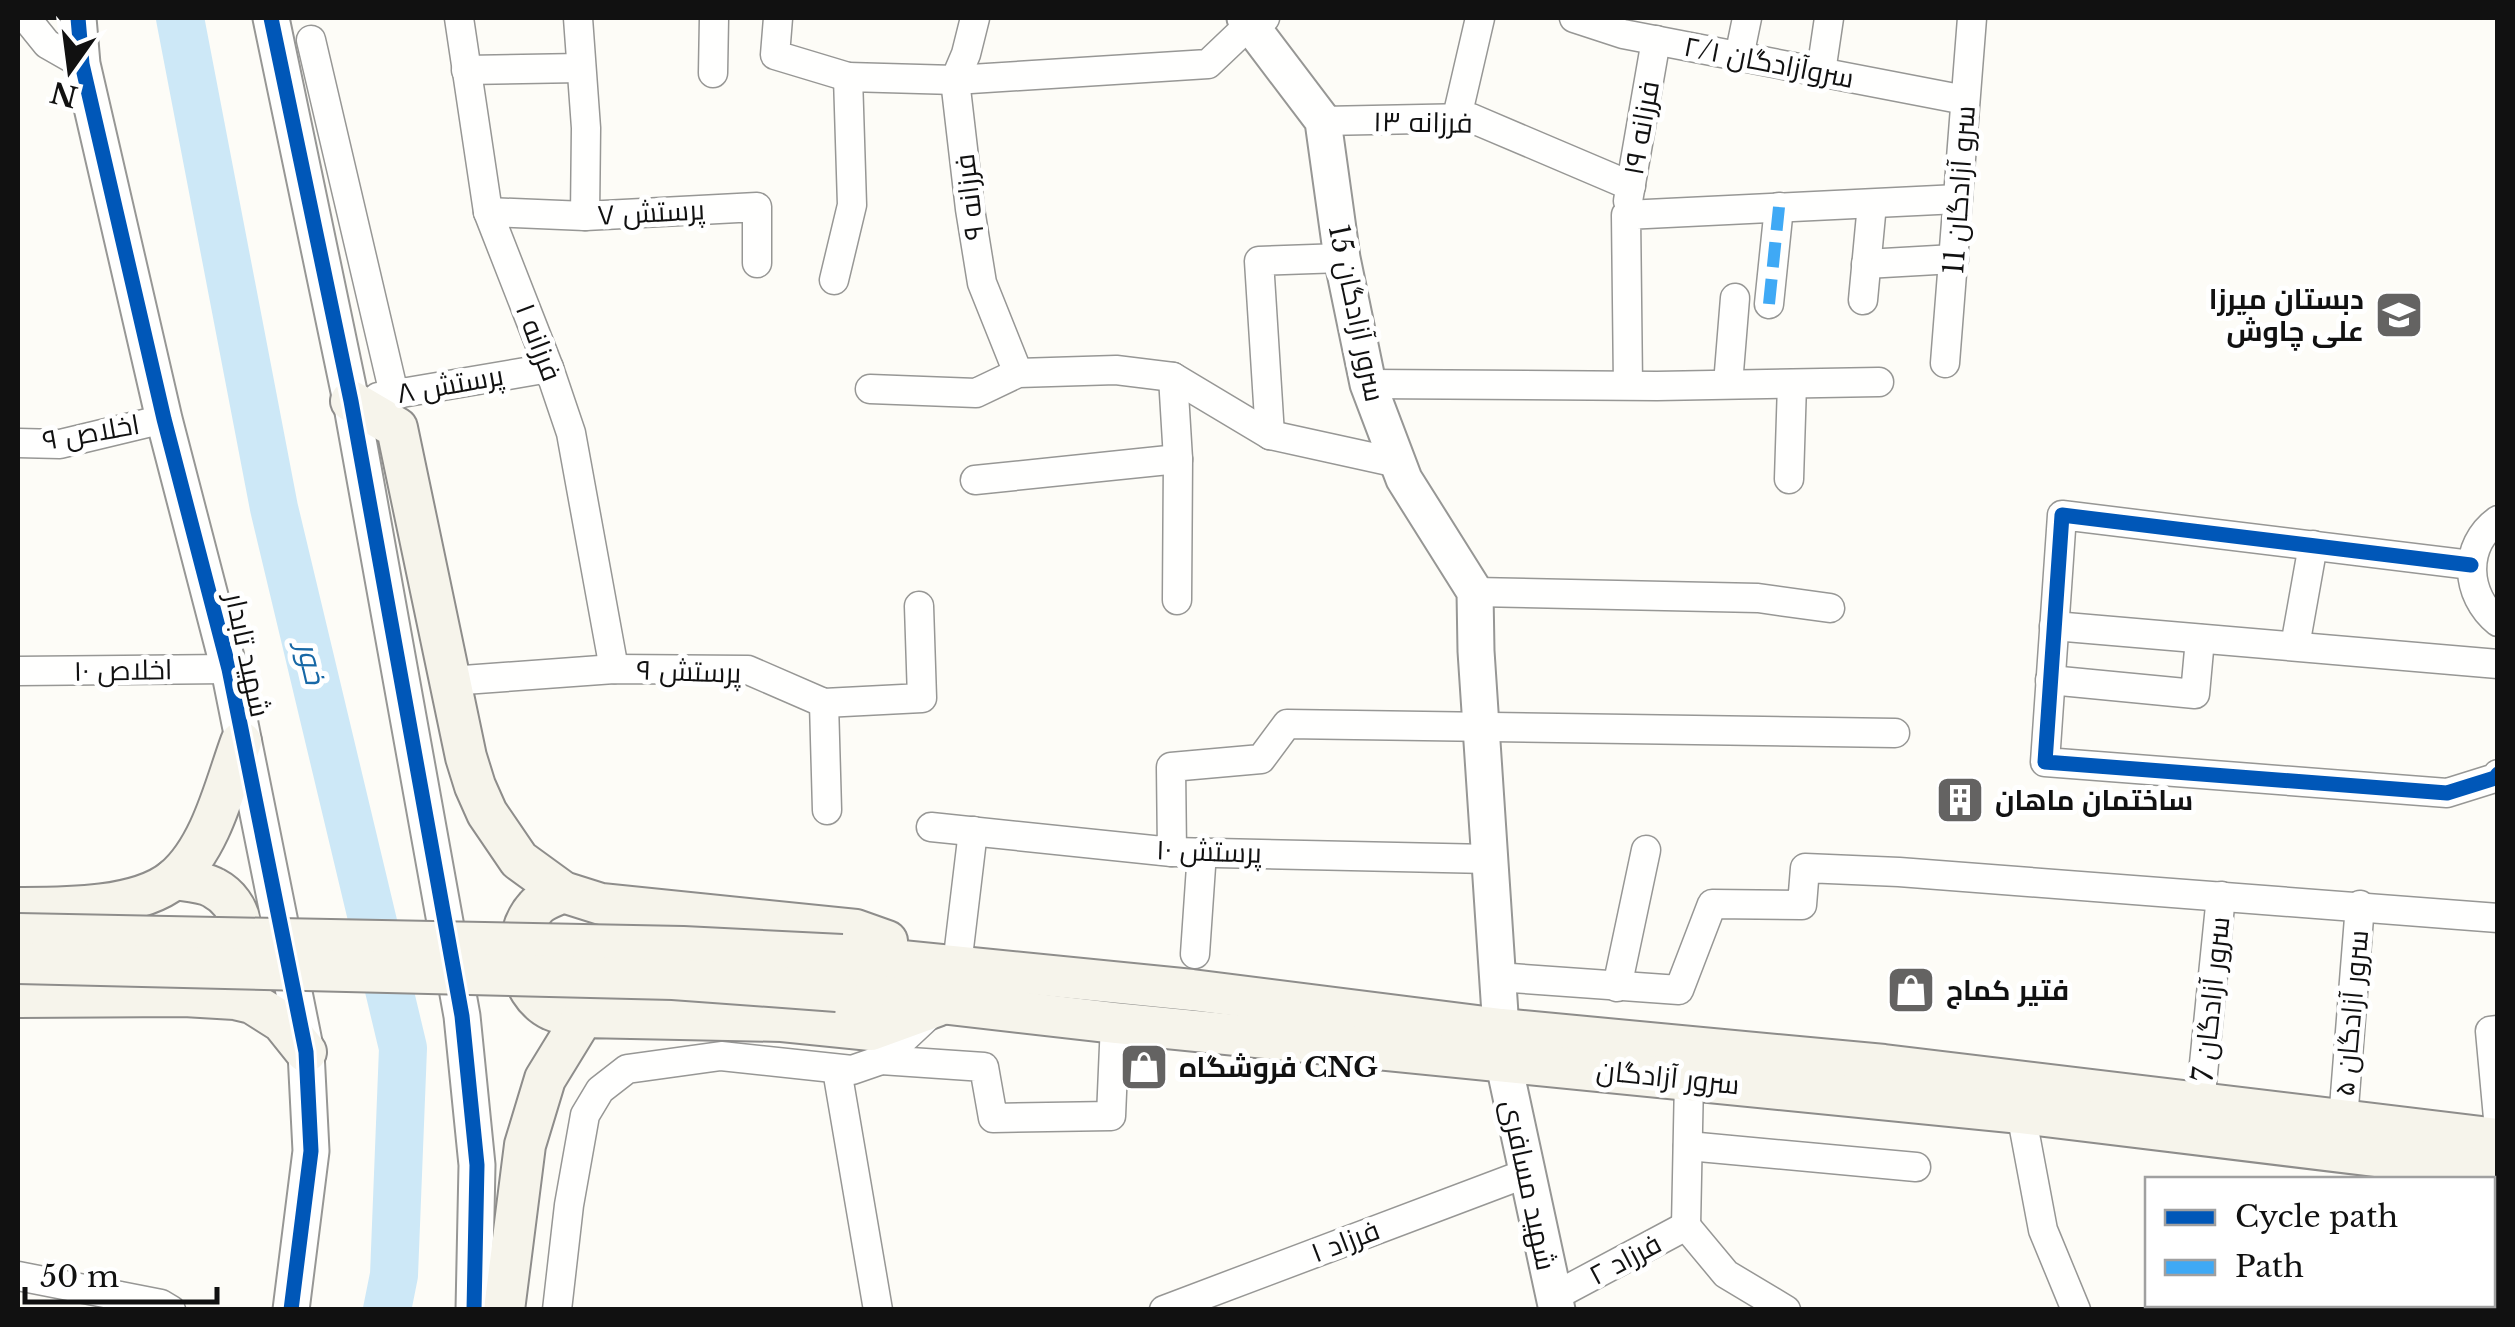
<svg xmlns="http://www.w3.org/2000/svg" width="2515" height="1327" viewBox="0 0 2515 1327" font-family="'Libre Baskerville',Cairo,serif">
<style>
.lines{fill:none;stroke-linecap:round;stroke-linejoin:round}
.river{stroke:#cde8f7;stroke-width:48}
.minor-casing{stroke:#979795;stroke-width:31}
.tertiary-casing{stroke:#979795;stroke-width:39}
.secondary-casing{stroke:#8e8d8b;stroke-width:44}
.minor{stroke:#fffffe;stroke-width:28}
.tertiary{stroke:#fffffe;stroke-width:35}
.secondary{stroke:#f6f4eb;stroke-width:40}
.secondary-bridge-casing{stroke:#8e8d8b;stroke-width:44;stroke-linecap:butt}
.secondary-bridge{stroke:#f6f4eb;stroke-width:40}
.quiet{stroke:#3fa9f5;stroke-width:12;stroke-dasharray:25 12;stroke-linecap:butt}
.cycleway-casing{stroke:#fff;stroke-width:21}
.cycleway{stroke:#0057b8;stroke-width:15}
.labels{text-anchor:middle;stroke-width:10;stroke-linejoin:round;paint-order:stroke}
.street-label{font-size:28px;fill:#111;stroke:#fff}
.poi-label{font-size:28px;font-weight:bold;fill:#111;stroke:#fff;text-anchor:start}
.water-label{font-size:30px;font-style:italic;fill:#1768a6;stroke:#fff}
</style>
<rect width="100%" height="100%" fill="#fdfcf7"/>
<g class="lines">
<polyline class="river" points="180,18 274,508 403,1048 394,1275 387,1310"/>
<g class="minor-casing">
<g id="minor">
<polyline points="26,18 47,44 82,64"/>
<polyline points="459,18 488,212 549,368 571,433 614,669"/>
<polyline points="578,18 586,128 585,216"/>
<polyline points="778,18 775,55 848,77"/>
<polyline points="975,18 966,54 955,80 970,209 982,283 1018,373"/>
<polyline points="1574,18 1623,34 1965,100"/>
<polyline points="311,40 394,394"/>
<polyline points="1739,57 1747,18"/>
<polyline points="466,70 581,68"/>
<polyline points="1821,72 1829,18"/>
<polyline points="713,73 714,18"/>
<polyline points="1457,117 1480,18"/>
<polyline points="1323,121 1471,118 1631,186"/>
<polyline points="1628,201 1656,40"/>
<polyline points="488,212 585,216 757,207 757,263"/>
<polyline points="1866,264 1954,259"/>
<polyline points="834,280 852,205 848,77 955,80 1208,64 1250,24 1265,18"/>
<polyline points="1863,300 1872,204"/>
<polyline points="1769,304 1779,207"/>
<polyline points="1945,363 1972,18"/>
<polyline points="1173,377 1178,459 1177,600"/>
<polyline points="1368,384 1657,386 1879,382"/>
<polyline points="1728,384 1735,298"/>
<polyline points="1628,385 1626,215 1958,199"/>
<polyline points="870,389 976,393 1018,373 1116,370 1173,377 1270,435 1398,463"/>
<polyline points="378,397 549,368"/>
<polyline points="1270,435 1259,261 1342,258"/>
<polyline points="18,443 60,444 164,419"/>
<polyline points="1789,479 1792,384"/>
<polyline points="975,480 1178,459"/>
<path d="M2498 520C2462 546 2465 595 2498 622"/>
<polyline points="2471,565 2062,515 2045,762 2447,793 2495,778 2498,774"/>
<polyline points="1475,592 1758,598 1830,608"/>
<polyline points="2054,626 2498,664"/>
<polyline points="2295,646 2313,545"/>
<polyline points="18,671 229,669"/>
<polyline points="2050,680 2195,694 2200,639"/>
<polyline points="450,681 614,669 748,670 824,703 922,698 919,606"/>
<polyline points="824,703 827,810"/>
<polyline points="931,827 1172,852 1489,859"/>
<polyline points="1172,852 1171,767 1261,759 1287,724 1895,733"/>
<polyline points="1195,954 1202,852"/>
<polyline points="957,965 973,831"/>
<polyline points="1497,977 1679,990 1712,904 1802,905 1805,868 1899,872 2498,918"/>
<polyline points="1617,987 1646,850"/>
<polyline points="2498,1030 2490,1031 2498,1118"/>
<polyline points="881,1060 984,1067 993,1118 1111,1116 1115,1023"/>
<polyline points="837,1070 878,1310"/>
<polyline points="2200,1103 2221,896"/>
<polyline points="2021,1113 2043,1230 2076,1310"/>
<polyline points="2343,1120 2360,905"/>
<polyline points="1688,1146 1916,1167"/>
<polyline points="1686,1226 1689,1080"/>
<polyline points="18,1276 161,1304 171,1310"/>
<polyline points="1553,1297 1686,1226 1726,1274 1786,1310"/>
<polyline points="557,1310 569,1205 585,1115 600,1090 627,1069 721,1056 852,1070 881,1060 927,1017"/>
<polyline points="1164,1310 1527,1173"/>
</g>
</g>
<g class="tertiary-casing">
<g id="tertiary">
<polyline points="78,18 82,64 164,419 229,669 306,1052 311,1151 291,1310"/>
<polyline points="271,18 351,401 462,1016 477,1165 474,1310"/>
<polyline points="1245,18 1323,121 1342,258 1368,384 1404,479 1475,592 1476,651 1501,1029"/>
<polyline points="1503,1060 1557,1310"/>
</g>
</g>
<g class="secondary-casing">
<g id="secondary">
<polyline points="351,401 397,428 466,757 475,786 487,813 519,860 563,892 601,904 856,930 887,941"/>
<path d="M174 879C186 881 204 882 214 888 244 904 248 940 233 966"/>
<path d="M563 892C555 896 542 900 536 907 510 935 516 993 552 1010 561 1014 573 1015 583 1017"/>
<path d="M18 908C62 908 138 909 174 879 211 848 225 786 241 742"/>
<polyline points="842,955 1192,990 1501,1029 1884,1065 2498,1139"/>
<polyline points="837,991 1115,1023 2021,1113 2498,1171"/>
<polyline points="18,997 184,996 235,999 252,1003 282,1022 306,1052"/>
<polyline points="504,1310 525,1145 545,1079 583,1017 782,1021 871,1030 937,1006"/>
</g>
</g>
<use href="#minor" class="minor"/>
<use href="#tertiary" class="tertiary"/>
<use href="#secondary" class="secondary"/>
<g class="secondary-bridge-casing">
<g id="secondary-bridge">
<polyline points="18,934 683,947 842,955"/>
<polyline points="18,963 673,979 837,991"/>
</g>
</g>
<use href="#secondary-bridge" class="secondary-bridge"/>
<polyline class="quiet" points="1769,304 1779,207"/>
<g class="cycleway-casing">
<g id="cycleway">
<polyline points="78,18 82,64 164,419 229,669 306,1052 311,1151 291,1310"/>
<polyline points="271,18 351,401 462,1016 477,1165 474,1310"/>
<polyline points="2471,565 2062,515 2045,762 2447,793 2495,778 2498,774"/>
</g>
</g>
<use href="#cycleway" class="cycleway"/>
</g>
<defs>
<g id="school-square" transform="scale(2.5)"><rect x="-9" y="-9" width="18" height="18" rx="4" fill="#646362" stroke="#fff"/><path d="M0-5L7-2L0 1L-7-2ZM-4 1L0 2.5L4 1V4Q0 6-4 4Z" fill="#fff"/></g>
<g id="building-square" transform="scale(2.5)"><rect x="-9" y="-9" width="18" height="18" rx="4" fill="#646362" stroke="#fff"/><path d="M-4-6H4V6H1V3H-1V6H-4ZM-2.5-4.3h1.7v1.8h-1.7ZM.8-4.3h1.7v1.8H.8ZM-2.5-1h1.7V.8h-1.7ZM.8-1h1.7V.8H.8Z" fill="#fff"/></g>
<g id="shop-square" transform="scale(2.5)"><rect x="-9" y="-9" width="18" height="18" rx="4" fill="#646362" stroke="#fff"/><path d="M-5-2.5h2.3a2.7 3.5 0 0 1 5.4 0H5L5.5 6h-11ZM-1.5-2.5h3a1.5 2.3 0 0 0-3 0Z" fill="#fff"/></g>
</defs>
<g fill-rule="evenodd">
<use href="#school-square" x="2399" y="315"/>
<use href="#building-square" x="1960" y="800"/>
<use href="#shop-square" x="1911" y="990"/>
<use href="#shop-square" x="1144" y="1067"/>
</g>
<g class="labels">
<g class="street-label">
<text transform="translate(1769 62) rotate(11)" y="10">۲/۱ سروآزادگان</text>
<text transform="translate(1423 122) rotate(1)" y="10">فرزانه ۱۳</text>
<text transform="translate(1641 128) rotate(-80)" y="10">فرزانه ۱۹</text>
<text transform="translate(1959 190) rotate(-86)" y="10">سرو آزادگان 11</text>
<text transform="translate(969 197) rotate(-97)" y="10">فرزانه ۹</text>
<text transform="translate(651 212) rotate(-3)" y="10">پرستش ۷</text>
<text transform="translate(1357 313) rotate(78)" y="10">سرور آزادگان 15</text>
<text transform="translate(539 342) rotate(69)" y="10">فرزانه ۱</text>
<text transform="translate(450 384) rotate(-10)" y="10">پرستش ۸</text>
<text transform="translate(91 432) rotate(-10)" y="10">اخلاص ۹</text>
<text transform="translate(248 655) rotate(78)" y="10">شهید تابدار</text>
<text transform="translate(123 670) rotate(-1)" y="10">اخلاص ۱۰</text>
<text transform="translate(689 671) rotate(2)" y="10">پرستش ۹</text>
<text transform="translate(1209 851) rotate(2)" y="10">پرستش ۱۰</text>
<text transform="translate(2211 999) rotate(-84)" y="10">سرور آزادگان 7</text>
<text transform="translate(2351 1013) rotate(-85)" y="10">سرور آزادگان ۵</text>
<text transform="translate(1668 1077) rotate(6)" y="10">سرور آزادگان</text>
<text transform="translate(1529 1185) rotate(78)" y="10">شهید مسافری</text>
<text transform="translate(1345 1241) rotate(-21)" y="10">فرزاد ۱</text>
<text transform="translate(1625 1259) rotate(-28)" y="10">فرزاد ۲</text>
</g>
<g class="poi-label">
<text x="2364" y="309" text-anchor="end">دبستان میرزا<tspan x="2364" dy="32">علی چاوش</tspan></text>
<text x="1995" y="810">ساختمان ماهان</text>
<text x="1946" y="1000">فتیر کماج</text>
<text x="1179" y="1077">فروشگاه CNG</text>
</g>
<g class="water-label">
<text transform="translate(311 663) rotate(77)" y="10">خور</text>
</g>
</g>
<rect width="2515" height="1327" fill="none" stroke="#111111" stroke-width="40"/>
<rect x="2145" y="1177" width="350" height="130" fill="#ffffff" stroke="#a0a0a0" stroke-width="2.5"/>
<rect x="2165" y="1210" width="50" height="15" fill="#0057b8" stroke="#a0a0a0" stroke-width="2.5"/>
<text x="2235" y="1227" font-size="30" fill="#111111">Cycle path</text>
<rect x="2165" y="1260" width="50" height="15" fill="#3fa9f5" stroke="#a0a0a0" stroke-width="2.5"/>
<text x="2235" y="1277" font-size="30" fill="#111111">Path</text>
<g transform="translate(70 70) rotate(194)" stroke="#ffffff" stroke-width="8" paint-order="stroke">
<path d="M0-8L18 38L0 25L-18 38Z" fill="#111111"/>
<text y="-15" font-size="28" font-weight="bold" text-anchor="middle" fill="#111111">N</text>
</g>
<path d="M25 1287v15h192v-15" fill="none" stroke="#111111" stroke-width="5"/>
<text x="40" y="1287" font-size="30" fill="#111111" stroke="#ffffff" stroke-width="8" paint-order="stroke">50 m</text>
</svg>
